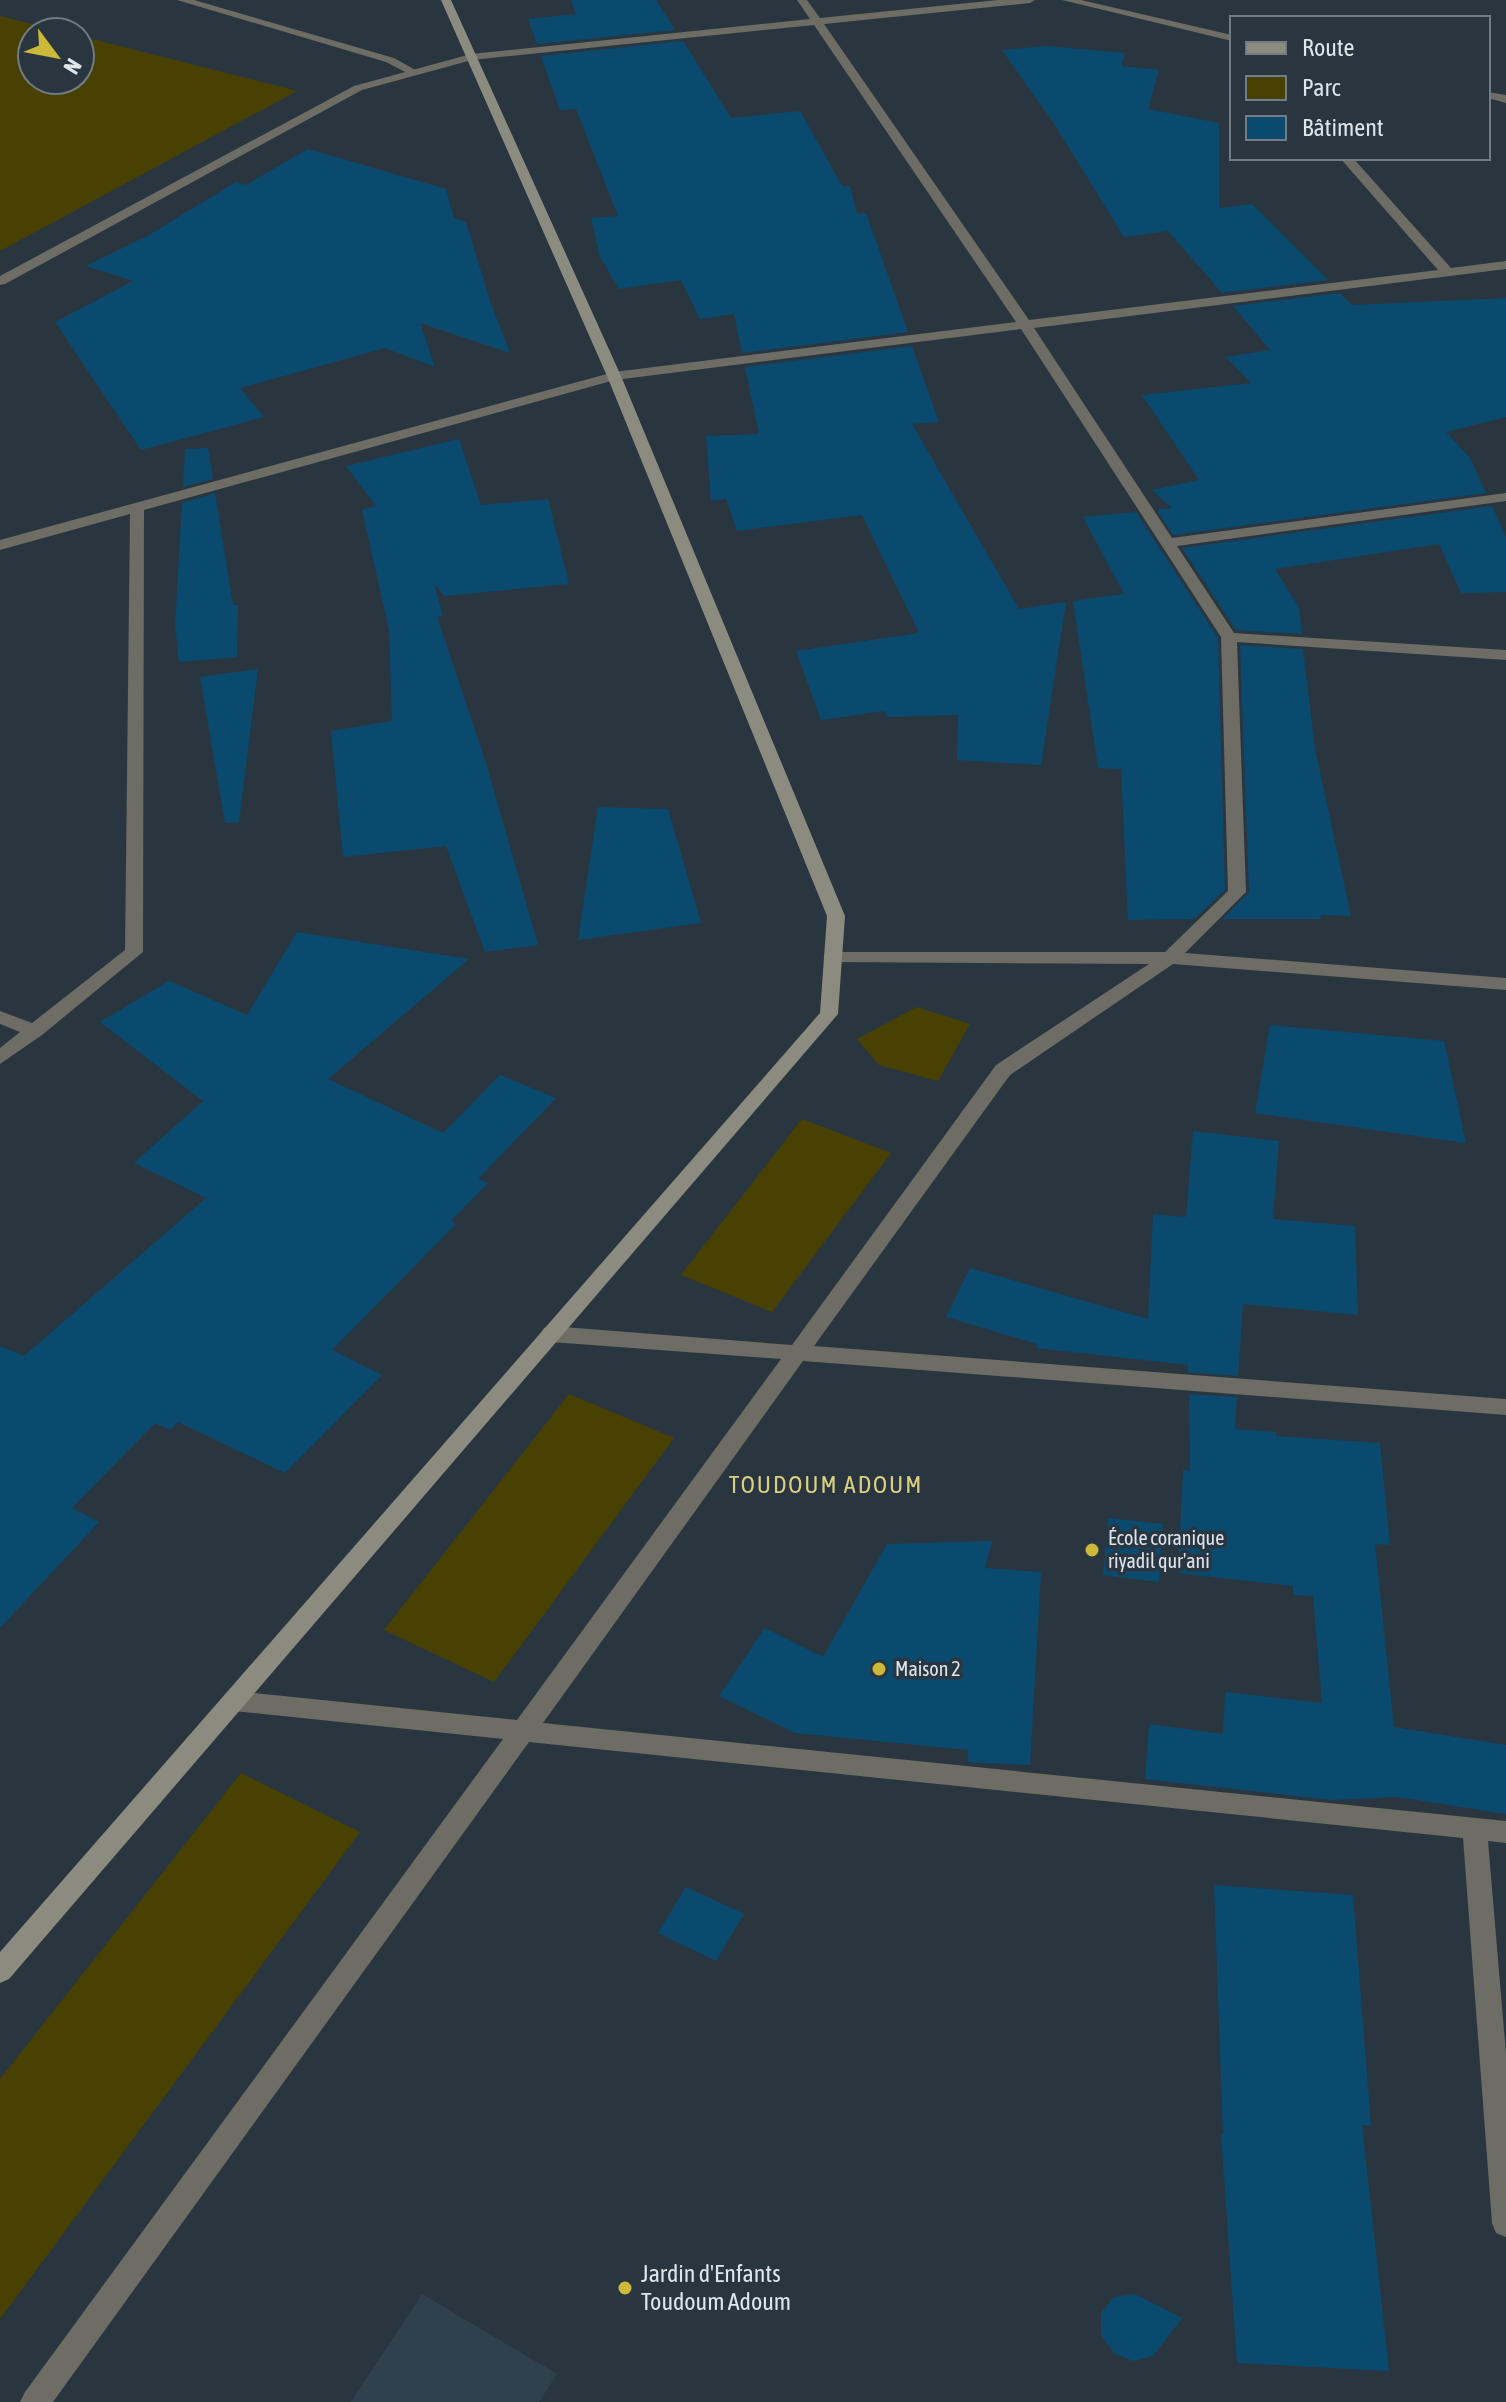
<svg xmlns="http://www.w3.org/2000/svg" width="1506" height="2402" viewBox="0 0 1506 2402" font-family="'Asap Condensed',sans-serif">
<style>
.built{fill:#30414e}
.green{fill:#494102}
.building{fill:#0a4a6f}
.lines{fill:none;stroke-linecap:round;stroke-linejoin:round}
.lane{fill:#6d6c65;fill-rule:evenodd}
.street{fill:#6d6c65;fill-rule:evenodd}
.secondary{fill:#8c8b80;fill-rule:evenodd}
.poi-dot{fill:#ccb939;stroke:#2a363f;stroke-width:3}
.labels{text-anchor:middle;stroke-width:7;stroke-linejoin:round;paint-order:stroke}
.poi-label{font-size:20px;fill:#dee5eb;stroke:#2a363f;text-anchor:start}
.quarter-label{font-size:24px;letter-spacing:2px;fill:#dbcf81;stroke:#2a363f}
.near-poi-label{font-size:24px;fill:#dee5eb;stroke:#2a363f;text-anchor:start}
</style>
<rect width="100%" height="100%" fill="#2a363f"/>
<polygon class="built" points="422,2294 557,2374 539,2402 351,2402"/>
<g class="green">
<polygon points="0,16 64,32 32,32 32,80 80,80 80,36 297,91 0,251"/>
<polygon points="917,1007 970,1024 938,1081 879,1065 857,1039"/>
<polygon points="802,1119 891,1153 772,1312 681,1275"/>
<polygon points="569,1394 674,1438 494,1682 384,1630"/>
<polygon points="241,1773 360,1832 0,2319 0,2079"/>
</g>
<g class="building">
<polygon points="571,0 656,0 675,30 537,44 528,19 576,14"/>
<polygon points="683,41 731,118 800,111 842,186 850,186 857,214 866,213 908,332 742,353 734,314 700,319 681,280 619,289 600,257 591,218 618,216 576,109 560,110 541,56"/>
<polygon points="1047,46 1125,53 1121,66 1159,70 1148,109 1219,123 1219,208 1252,204 1328,280 1222,293 1168,231 1124,237 1055,125 1002,50"/>
<polygon points="308,149 446,189 454,218 466,222 490,301 510,353 420,323 435,367 385,348 240,388 264,417 141,450 55,322 133,281 86,266 149,235 236,182 246,185"/>
<polygon points="1340,293 1352,305 1506,298 1506,417 1446,432 1470,458 1486,493 1173,535 1157,510 1172,508 1152,490 1199,480 1142,395 1251,383 1226,357 1270,350 1233,306"/>
<polygon points="912,346 939,422 912,424 1019,609 1066,602 1041,765 957,760 958,715 887,717 884,711 821,720 796,651 919,633 862,515 737,531 726,499 711,501 706,436 759,434 745,367"/>
<polygon points="459,439 481,505 548,499 569,584 444,596 434,583 443,616 437,617 485,760 538,945 485,952 446,846 343,857 331,731 392,721 389,630 362,510 376,506 346,466"/>
<polygon points="208,448 213,479 183,487 185,449"/>
<polygon points="215,493 233,605 238,605 237,657 179,662 175,625 182,503"/>
<polygon points="1492,506 1506,537 1506,592 1461,593 1439,544 1275,569 1299,608 1302,634 1236,630 1182,548"/>
<polygon points="1136,512 1218,638 1225,890 1194,919 1128,920 1121,769 1098,768 1073,601 1124,594 1083,517"/>
<polygon points="1240,645 1303,649 1315,749 1351,916 1320,915 1321,919 1223,919 1249,892"/>
<polygon points="258,669 239,822 225,823 200,677"/>
<polygon points="598,807 668,809 701,923 578,940"/>
<polygon points="297,932 469,959 328,1079 443,1133 500,1075 556,1098 478,1179 488,1183 451,1221 456,1224 332,1350 382,1375 285,1473 178,1422 170,1430 155,1423 72,1508 99,1522 0,1628 0,1346 24,1356 206,1198 134,1163 203,1101 100,1022 169,981 247,1015"/>
<polygon points="1270,1025 1444,1041 1466,1143 1255,1113"/>
<polygon points="1193,1131 1279,1141 1273,1219 1355,1226 1358,1315 1243,1304 1238,1376 1188,1372 1188,1365 1036,1348 1037,1344 946,1317 970,1268 1148,1319 1153,1214 1186,1217"/>
<polygon points="1189,1394 1237,1397 1235,1429 1276,1432 1276,1436 1380,1443 1390,1545 1375,1544 1394,1727 1506,1745 1506,1814 1397,1797 1332,1800 1145,1779 1149,1724 1223,1734 1225,1692 1322,1703 1313,1596 1293,1595 1293,1586 1178,1573 1183,1470 1190,1471"/>
<polygon points="1108,1518 1163,1524 1159,1582 1103,1575"/>
<polygon points="992,1541 985,1568 1041,1572 1030,1765 968,1762 968,1750 795,1733 719,1696 765,1628 823,1657 887,1544"/>
<polygon points="1214,1885 1353,1895 1371,2126 1362,2125 1389,2371 1237,2363 1221,2134 1223,2134"/>
<polygon points="686,1887 744,1914 716,1961 658,1933"/>
<polygon points="1135,2294 1182,2318 1153,2356 1133,2361 1114,2353 1101,2335 1101,2313 1114,2297"/>
</g>
<g class="lines">
<polygon class="lane" points="177,0 194,0 394,58 419,72 409,74 386,62"/>
<g class="street">
<polygon points="797,0 807,0 820,18 998,0 1035,0 1030,3 824,24 1029,320 1438,270 1340,158 1353,158 1451,268 1506,261 1506,269 1034,328 1172,538 1506,493 1506,501 1177,546 1234,633 1506,650 1506,660 1237,642 1246,892 1185,953 1506,978 1506,990 1173,964 1010,1075 814,1346 1506,1399 1506,1415 803,1361 543,1723 1506,1821 1506,1843 1488,1841 1506,2054 1506,2237 1496,2233 1492,2223 1463,1838 529,1742 53,2402 20,2402 25,2392 503,1739 234,1711 226,1708 222,1701 226,1694 234,1691 517,1720 781,1359 551,1342 544,1340 540,1334 544,1328 551,1326 792,1345 996,1065 1149,964 833,962 827,960 824,956 827,952 1165,952 1228,891 1221,637 1021,329 615,380 144,510 143,952 42,1035 0,1064 0,1048 20,1032 0,1024 0,1011 32,1023 125,950 130,514 0,550 0,540 614,372 1016,322 814,25 472,60 362,90 5,284 0,285 0,276 354,86 471,54 810,19"/>
<polygon points="1062,0 1081,0 1232,35 1232,41"/>
<polygon points="1488,92 1506,95 1506,103 1488,98"/>
</g>
<polygon class="secondary" points="441,0 451,0 621,376 845,916 838,1014 9,1979 0,1983 0,1952 820,1013 827,916 607,376"/>
</g>
<g class="poi-dot">
<circle cx="1092" cy="1550" r="8"/>
<circle cx="879" cy="1669" r="8"/>
<circle cx="625" cy="2288" r="8"/>
</g>
<g class="labels">
<g class="poi-label">
<text x="1108" y="1545">École coranique<tspan x="1108" dy="23">riyadil qur'ani</tspan></text>
<text x="895" y="1676">Maison 2</text>
</g>
<g class="quarter-label">
<text x="826" y="1493">TOUDOUM ADOUM</text>
</g>
<g class="near-poi-label">
<text x="641" y="2282">Jardin d'Enfants<tspan x="641" dy="28">Toudoum Adoum</tspan></text>
</g>
</g>
<rect x="1230" y="16" width="260" height="144" fill="#2a363f" stroke="#727c84" stroke-width="2"/>
<rect x="1246" y="42" width="40" height="12" fill="#8c8b80" stroke="#727c84" stroke-width="2"/>
<text x="1302" y="56" font-size="24" fill="#dee5eb">Route</text>
<rect x="1246" y="76" width="40" height="24" fill="#494102" stroke="#727c84" stroke-width="2"/>
<text x="1302" y="96" font-size="24" fill="#dee5eb">Parc</text>
<rect x="1246" y="116" width="40" height="24" fill="#0a4a6f" stroke="#727c84" stroke-width="2"/>
<text x="1302" y="136" font-size="24" fill="#dee5eb">Bâtiment</text>
<g transform="translate(56 56) rotate(122)"><circle r="38" fill="#2a363f" stroke="#727c84" stroke-width="2"/>
<path d="M0-6L14 30L0 20L-14 30Z" fill="#ccb939"/>
<text y="-12" font-size="22" font-weight="bold" text-anchor="middle" fill="#dee5eb">N</text>
</g>
</svg>
